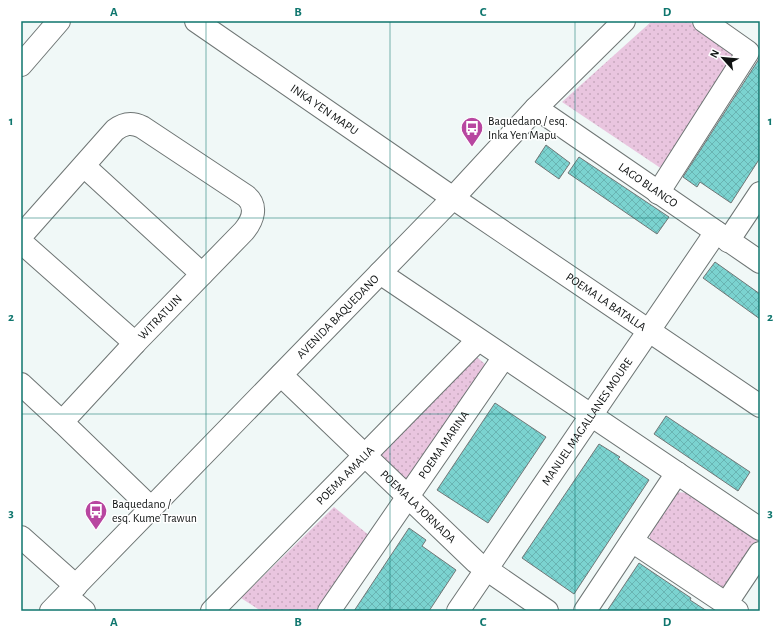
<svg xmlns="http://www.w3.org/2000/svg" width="781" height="632" viewBox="0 0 781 632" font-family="'Alegreya Sans',sans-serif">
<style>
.grass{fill:url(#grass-dots)}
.building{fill:url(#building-cross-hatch);stroke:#707676}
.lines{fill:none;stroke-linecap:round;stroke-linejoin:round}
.minor-casing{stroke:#6e7574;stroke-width:24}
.minor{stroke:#fff;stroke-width:22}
.grid{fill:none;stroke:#0f766e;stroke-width:1;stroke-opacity:0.55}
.labels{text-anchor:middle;stroke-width:3;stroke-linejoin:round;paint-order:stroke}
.street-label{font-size:12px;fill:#0f1212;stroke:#fff}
.poi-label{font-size:12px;fill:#0f1212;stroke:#fff;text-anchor:start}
.neatline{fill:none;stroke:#0f766e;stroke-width:1.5}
.grid-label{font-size:13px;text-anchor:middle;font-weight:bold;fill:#0f766e}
</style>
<defs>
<pattern id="grass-dots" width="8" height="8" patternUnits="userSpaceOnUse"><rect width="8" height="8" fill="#e9c5df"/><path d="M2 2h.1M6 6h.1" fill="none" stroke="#c7a8be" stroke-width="1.8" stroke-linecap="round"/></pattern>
<pattern id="building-cross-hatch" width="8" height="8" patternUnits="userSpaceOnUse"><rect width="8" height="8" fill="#7bd3d0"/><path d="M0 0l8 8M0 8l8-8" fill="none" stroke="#69b4b2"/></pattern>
</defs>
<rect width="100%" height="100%" fill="#f0f8f7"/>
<g class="grass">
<polygon points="652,21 688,21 738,54 662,169 562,102"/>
<polygon points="473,354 491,369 409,483 378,457"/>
<polygon points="675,492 690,493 756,536 757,544 729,586 717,589 651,544 649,533"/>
<polygon points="334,507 370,536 317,611 261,611 241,598"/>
</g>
<g class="building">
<polygon points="760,54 760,158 731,203 700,182 697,187 683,177 759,59"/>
<polygon points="546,145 570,163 559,179 535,162"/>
<polygon points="579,157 669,217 657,234 568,173"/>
<polygon points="715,262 760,294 760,319 703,278"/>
<polygon points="495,403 546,437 488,523 437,490"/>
<polygon points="666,416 750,472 738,491 654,434"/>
<polygon points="599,444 620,457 618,459 649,480 574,594 522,558"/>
<polygon points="409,528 426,540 422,546 456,570 429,611 354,611"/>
<polygon points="639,563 691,598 690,600 707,611 607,611"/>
</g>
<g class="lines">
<g class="minor-casing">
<g id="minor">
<path id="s1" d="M196 21 453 198 760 406"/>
<polyline points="21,65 59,21"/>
<path id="s2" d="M536 108 760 262"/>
<polyline points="84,166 202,274"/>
<polyline points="658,193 748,52 704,21"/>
<path d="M21 236 115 130C124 123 132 122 142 127L246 196C258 206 253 220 244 231L135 343 62 422"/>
<polyline points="728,241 760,193"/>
<polyline points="21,242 135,343"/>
<polyline points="380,273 760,529"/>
<path id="s3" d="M281 375 476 562 547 611"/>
<polyline points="21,384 62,422 151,508"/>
<polyline points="21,537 76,586"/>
<polyline points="632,541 737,611"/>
<polyline points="66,596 84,611"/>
<polyline points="726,604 760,553"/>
<path id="s4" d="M51 611 453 198 536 108 624 21"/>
<path id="s5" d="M212 611 478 340"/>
<path id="s6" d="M329 611 504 357"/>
<path id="s7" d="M458 611 716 232"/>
<polyline points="585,611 677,473"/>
</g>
</g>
<use href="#minor" class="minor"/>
</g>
<path class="grid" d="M206 21V611M390 21V611M575 21V611M21 218H760M21 414H760"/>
<defs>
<g id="bus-pin" transform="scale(1.15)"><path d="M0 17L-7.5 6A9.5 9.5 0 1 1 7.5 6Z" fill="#b846a0" stroke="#fff"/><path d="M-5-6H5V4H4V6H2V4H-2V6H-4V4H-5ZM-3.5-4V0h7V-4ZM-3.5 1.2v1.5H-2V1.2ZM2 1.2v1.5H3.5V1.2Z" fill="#fff"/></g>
</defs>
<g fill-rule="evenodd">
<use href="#bus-pin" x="472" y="128"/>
<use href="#bus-pin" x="96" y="511"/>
</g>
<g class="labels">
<g class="street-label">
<text dy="4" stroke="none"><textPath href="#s1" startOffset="156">INKA YEN MAPU</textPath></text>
<text dy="4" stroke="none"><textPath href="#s2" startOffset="136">LAGO BLANCO</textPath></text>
<text dy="4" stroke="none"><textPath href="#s1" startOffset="497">POEMA LA BATALLA</textPath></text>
<text dy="4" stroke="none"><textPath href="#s4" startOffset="411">AVENIDA BAQUEDANO</textPath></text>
<text transform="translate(160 317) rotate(-46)" y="4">WITRATUIN</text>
<text dy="4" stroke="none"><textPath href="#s7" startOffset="229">MANUEL MAGALLANES MOURE</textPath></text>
<text dy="4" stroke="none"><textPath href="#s6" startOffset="202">POEMA MARINA</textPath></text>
<text dy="4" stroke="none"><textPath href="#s5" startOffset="190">POEMA AMALIA</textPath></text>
<text dy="4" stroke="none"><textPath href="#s3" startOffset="190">POEMA LA JORNADA</textPath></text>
</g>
<g class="poi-label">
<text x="488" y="125">Baquedano / esq.<tspan x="488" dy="14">Inka Yen Mapu</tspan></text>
<text x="112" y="508">Baquedano /<tspan x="112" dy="14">esq. Kume Trawun</tspan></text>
</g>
</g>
<rect width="781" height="632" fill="none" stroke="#ffffff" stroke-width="44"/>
<g transform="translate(723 58) rotate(297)" stroke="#ffffff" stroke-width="3" paint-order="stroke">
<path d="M0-3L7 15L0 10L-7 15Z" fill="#0f1212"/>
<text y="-6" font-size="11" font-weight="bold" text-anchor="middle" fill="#0f1212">N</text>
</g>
<rect x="22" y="22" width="737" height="588" class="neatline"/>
<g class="grid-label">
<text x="114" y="16">A</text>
<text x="298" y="16">B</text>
<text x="483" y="16">C</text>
<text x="667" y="16">D</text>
<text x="11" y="125">1</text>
<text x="770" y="125">1</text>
<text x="11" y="321">2</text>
<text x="770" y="321">2</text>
<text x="11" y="517">3</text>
<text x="770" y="517">3</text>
<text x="114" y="626">A</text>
<text x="298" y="626">B</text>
<text x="483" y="626">C</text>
<text x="667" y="626">D</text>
</g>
</svg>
